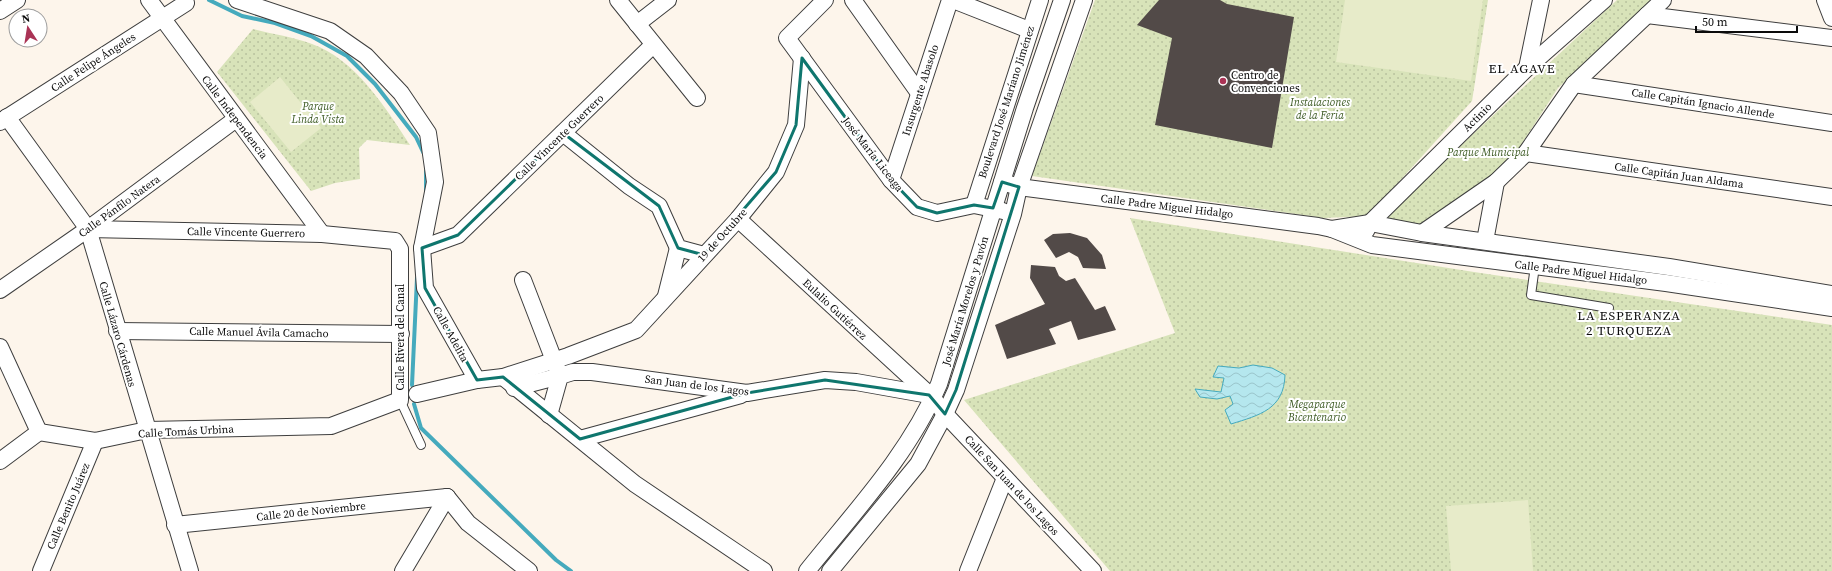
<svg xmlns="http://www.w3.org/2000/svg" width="1832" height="571" viewBox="0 0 1832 571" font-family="'Source Serif 4',serif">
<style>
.green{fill:url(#green-dots)}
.pitch{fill:#e7ebc9}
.water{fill:url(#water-waves);stroke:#45aabd}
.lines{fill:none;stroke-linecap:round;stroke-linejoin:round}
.stream{stroke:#45aabd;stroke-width:4}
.building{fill:#524a48}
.lane-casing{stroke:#3e3e3e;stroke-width:10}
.street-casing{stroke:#3e3e3e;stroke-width:18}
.lane{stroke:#fff;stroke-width:8}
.street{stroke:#fff;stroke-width:16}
.marked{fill:none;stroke:#0f766e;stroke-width:3;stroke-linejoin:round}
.poi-dot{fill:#a35;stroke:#fff;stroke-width:1.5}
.labels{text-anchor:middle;stroke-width:4;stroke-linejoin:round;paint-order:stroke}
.street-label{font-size:11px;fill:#0b0b0b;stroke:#fff}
.poi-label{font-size:11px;fill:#0b0b0b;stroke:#fff;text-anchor:start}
.park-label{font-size:11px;font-style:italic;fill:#3c5a23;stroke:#fff}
.quarter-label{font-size:13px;letter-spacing:1px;fill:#0b0b0b;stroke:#fff}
</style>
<defs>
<pattern id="green-dots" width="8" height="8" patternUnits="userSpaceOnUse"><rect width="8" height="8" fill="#d8e3b9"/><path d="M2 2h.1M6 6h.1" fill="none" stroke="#b8c19e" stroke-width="1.8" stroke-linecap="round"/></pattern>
<pattern id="water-waves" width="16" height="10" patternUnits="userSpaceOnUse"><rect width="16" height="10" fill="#b5e7ee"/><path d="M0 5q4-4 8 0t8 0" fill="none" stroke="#9ac5cb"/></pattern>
</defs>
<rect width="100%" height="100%" fill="#fdf5eb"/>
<g class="green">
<polygon points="1095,0 1488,0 1472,101 1368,216 1324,218 1032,176"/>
<polygon points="1617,0 1653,0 1558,88 1506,168 1421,226 1380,221"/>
<path d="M253 29C272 34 293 37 312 44 355 59 386 108 410 145L367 140 359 148 360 179 335 183 311 191 217 72Z"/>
<polygon points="1130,218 1474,272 1832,325 1832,571 1110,571 964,400 1175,333"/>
</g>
<g class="pitch">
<polygon points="1345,0 1483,0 1471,81 1336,62"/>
<polygon points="280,77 321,128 291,152 250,102"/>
<polygon points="1528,500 1533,571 1451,571 1446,506"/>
</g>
<path class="water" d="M1253 365 1272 368 1285 375C1284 409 1260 415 1231 424L1225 410 1233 404 1230 396 1217 399 1200 397 1195 389 1221 392 1224 378 1213 377 1218 366 1239 368Z"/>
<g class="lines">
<g class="stream">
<polyline points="209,0 242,16 275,23 311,36 347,56 375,84 416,137 424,154"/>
<polyline points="426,192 426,171"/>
<polyline points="412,385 417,278"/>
<polyline points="414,404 421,428 556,560 571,571"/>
</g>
</g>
<g class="building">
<polygon points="1159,0 1220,0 1227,4 1294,17 1272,148 1155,125 1172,38 1137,25"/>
<polygon points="1070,233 1087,238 1102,255 1106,269 1083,268 1078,257 1069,252 1056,258 1044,240 1053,234"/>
<polygon points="1031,265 1055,267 1059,276 1066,281 1075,278 1095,310 1105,306 1116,330 1078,340 1071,321 1049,329 1056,344 1007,359 995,325 1045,304 1030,278"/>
</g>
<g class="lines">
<g class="lane-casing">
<g id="lane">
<polyline points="1535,266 1531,295 1609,308"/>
<polyline points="400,400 421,445"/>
</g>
</g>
<g class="street-casing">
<g id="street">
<polyline points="149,0 322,234"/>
<polyline points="237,0 330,31 366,56 401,93 428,133 435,182 422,248 425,288 477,380"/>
<polyline points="618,0 697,98"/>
<polyline points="825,0 787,38 891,180 917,207 937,213 974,205 1003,211"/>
<polyline points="853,0 919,93"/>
<polyline points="953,0 1029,30"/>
<polyline points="1825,0 1832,18"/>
<polyline points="0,11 17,0"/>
<polyline points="1647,15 1832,38"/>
<polyline points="637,24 668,0"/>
<polyline points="1527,68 1541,0"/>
<polyline points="1574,84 1832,123"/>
<polyline points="7,117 88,229 190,571"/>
<polyline points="0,122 186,3"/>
<polyline points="563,133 629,186 659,206 678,248 704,255"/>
<polyline points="1526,153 1832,197"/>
<polyline points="891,180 950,0"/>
<polyline points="1002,182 1019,187 1318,226 1332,229 1372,245 1666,283 1832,308"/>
<polyline points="974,205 1040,0"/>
<polyline points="738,219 933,398 945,414 1093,571"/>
<polyline points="1332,229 1370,223 1422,233 1669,267 1832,294"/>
<polyline points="1366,231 1370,223 1527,68 1604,0"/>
<polyline points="1422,233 1496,182 1526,153 1574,84 1663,0"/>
<polyline points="1485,241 1496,182"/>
<polyline points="422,248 458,235 653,45"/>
<polyline points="0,290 88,229 236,119"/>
<polyline points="666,296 678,248"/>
<polyline points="117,331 401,334"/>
<polyline points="0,347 39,432"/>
<polyline points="503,377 635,484 764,571"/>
<polyline points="514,388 560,376 523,280"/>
<polyline points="417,394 477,380 503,377 568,356 636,330 738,219 776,172 796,125 802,58"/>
<polyline points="549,415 560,376 573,372 592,372 747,393 825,380 856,382 929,395"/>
<polyline points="39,432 95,441 147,430 331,426 400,400 400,249 395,241 322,234 88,229"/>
<polyline points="580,439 741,395"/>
<polyline points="0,461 39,432"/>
<polyline points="447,497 468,523 529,571"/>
<polyline points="175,525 447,497"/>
<polyline points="41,571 95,441"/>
<polyline points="403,571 447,497"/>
<path d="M807 571C855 511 909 454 939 384L1025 108 1062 0"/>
<polyline points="830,571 918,464 945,414 956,390 1013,214 1019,187 1084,0"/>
<polyline points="968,571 1005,478"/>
</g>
</g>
<use href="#lane" class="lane"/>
<use href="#street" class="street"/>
</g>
<path class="marked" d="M802 58 891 180 917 207 937 213 974 205 993 208 1002 182 1019 187 956 390 945 414 929 395 825 380 747 393 580 439 503 377 477 380 425 288 422 248 458 235 563 133 659 206 678 248 704 255 776 172 796 125Z"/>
<circle class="poi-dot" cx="1223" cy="81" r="4"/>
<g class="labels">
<g class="street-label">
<text transform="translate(93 62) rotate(-33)" y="4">Calle Felipe Ángeles</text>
<text transform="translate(920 90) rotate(-72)" y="4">Insurgente Abasolo</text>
<text transform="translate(1006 102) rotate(-72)" y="4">Boulevard José Maríano Jiménez</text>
<text transform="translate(1703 103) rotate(9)" y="4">Calle Capitán Ignacio Allende</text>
<text transform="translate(235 117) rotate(53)" y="4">Calle Independencia</text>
<text transform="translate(1477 117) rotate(-45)" y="4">Actinio</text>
<text transform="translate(559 137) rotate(-44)" y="4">Calle Vincente Guerrero</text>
<text transform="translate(873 154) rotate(52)" y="4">José María Liceaga</text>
<text transform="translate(1679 175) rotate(8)" y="4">Calle Capitán Juan Aldama</text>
<text transform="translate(119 206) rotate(-36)" y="4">Calle Pánfilo Natera</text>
<text transform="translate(1167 206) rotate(7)" y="4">Calle Padre Miguel Hidalgo</text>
<text transform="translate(246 232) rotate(1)" y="4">Calle Vincente Guerrero</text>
<text transform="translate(722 235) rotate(-48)" y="4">19 de Octubre</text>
<text transform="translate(1581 272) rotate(7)" y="4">Calle Padre Miguel Hidalgo</text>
<text transform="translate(965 301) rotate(-73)" y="4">José María Morelos y Pavón</text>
<text transform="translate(835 309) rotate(43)" y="4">Eulalio Gutiérrez</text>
<text transform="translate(259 332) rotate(1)" y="4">Calle Manuel Ávila Camacho</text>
<text transform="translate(118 334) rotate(74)" y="4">Calle Lázaro Cárdenas</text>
<text transform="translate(451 334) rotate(61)" y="4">Calle Adelita</text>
<text transform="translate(400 337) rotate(-90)" y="4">Calle Rivera del Canal</text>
<text transform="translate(697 385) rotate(7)" y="4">San Juan de los Lagos</text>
<text transform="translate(186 431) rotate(-3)" y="4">Calle Tomás Urbina</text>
<text transform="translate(1012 485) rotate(47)" y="4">Calle San Juan de los Lagos</text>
<text transform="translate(68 506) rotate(-67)" y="4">Calle Benito Juárez</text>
<text transform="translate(311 511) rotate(-6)" y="4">Calle 20 de Noviembre</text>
</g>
<g class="poi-label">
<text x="1231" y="79">Centro de<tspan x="1231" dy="13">Convenciones</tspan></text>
</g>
<g class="park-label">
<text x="1320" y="106">Instalaciones<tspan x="1320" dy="13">de la Feria</tspan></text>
<text x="318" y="110">Parque<tspan x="318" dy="13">Linda Vista</tspan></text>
<text x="1488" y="156">Parque Municipal</text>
<text x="1317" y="408">Megaparque<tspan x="1317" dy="13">Bicentenario</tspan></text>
</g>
<g class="quarter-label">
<text x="1522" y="73">EL AGAVE</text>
<text x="1629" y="320">LA ESPERANZA<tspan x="1629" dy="15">2 TURQUEZA</tspan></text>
</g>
</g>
<g transform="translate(28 28) rotate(348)"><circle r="19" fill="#ffffff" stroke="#9d9d9d"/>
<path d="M0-3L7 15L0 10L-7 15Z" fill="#aa3355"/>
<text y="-6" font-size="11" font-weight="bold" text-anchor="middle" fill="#0b0b0b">N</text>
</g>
<path d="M1696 26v6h101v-6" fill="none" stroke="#0b0b0b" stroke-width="2"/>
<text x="1702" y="26" font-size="12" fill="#0b0b0b" stroke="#ffffff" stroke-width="3" paint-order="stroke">50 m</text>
</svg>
